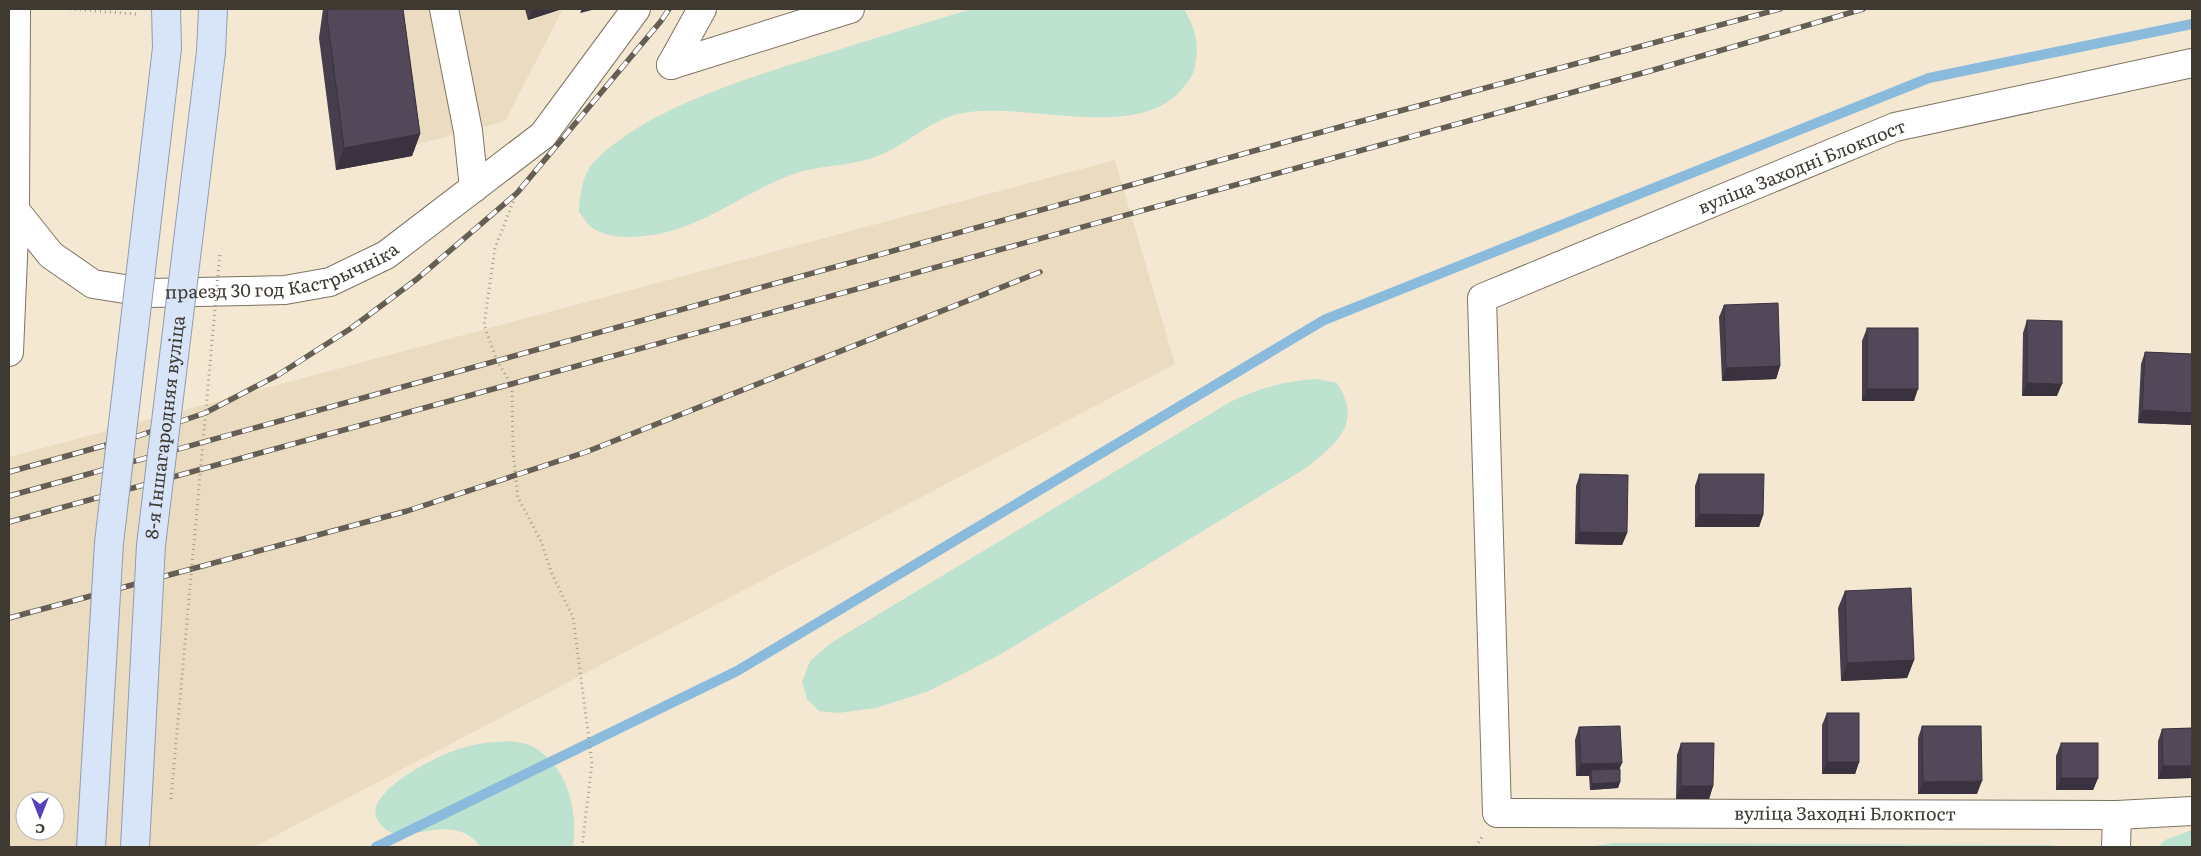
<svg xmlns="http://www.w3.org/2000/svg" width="2201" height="856" viewBox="0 0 2201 856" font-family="Literata,serif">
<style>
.built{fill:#ebdcc1;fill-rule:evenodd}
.green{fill:#bde2cf}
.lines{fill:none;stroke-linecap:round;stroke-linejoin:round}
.stream{stroke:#8bbbdc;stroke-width:10}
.minor-casing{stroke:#7e7462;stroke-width:30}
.major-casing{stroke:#919dae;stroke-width:30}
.path{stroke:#a49b8c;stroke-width:3;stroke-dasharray:1 4;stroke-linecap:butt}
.minor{stroke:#fff;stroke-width:28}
.major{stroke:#d8e4f7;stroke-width:28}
.rail-casing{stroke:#645e53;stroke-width:5.5}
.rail{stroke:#fff;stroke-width:4;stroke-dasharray:11;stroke-linecap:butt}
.major-bridge-casing{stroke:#919dae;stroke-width:30;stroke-linecap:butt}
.path-bridge{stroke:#a49b8c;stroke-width:3;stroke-dasharray:1 4;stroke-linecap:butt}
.major-bridge{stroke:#d8e4f7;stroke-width:28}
.wall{fill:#473e4d}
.shaded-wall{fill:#3a323e}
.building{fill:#534859;stroke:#3a323e}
.labels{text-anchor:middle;stroke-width:5;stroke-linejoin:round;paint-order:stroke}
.street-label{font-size:18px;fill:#3e3a31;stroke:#fff}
</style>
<rect width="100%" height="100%" fill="#f4e8d3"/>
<g class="built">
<polygon points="323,9 563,9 505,121 411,146 412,156 336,170 319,38"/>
<path d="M1115 160 1175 364 254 847H9V457ZM25 801H55V831H25Z"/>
</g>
<g class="green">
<path d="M972 9H1184C1196 30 1200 45 1194 70 1192 78 1187 82 1182 89 1134 147 1012 94 948 117 920 128 898 151 869 159 843 167 816 165 791 175 731 198 694 237 626 237 615 237 600 234 591 227 586 223 583 216 579 212 580 195 582 175 594 162 644 110 745 79 812 58 865 41 918 25 972 9Z"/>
<path d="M1317 379 1337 383C1363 424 1337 443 1306 468L1003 653 929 691 876 708 838 713 819 711 807 699 802 682 810 661 831 643 1230 402C1261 388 1283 381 1317 379Z"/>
<path d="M509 741C516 742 525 743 532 746 568 766 578 810 573 847H481C448 805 400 856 378 821 361 794 433 758 453 751 471 744 489 742 509 741Z"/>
<polygon points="2192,830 2192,847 2158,847 2165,840"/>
<polygon points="1613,843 2052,845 2060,847 1588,847"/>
</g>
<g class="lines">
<polyline class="stream" points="376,847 737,671 1324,320 1929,78 2192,24"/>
<g class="minor-casing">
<g id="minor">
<polyline points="444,9 468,131 474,188"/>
<path id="s1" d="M2192 63 1895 127 1482 298 1497 813 2117 815 2192 811"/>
<polyline points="671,65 850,9"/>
<polyline points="671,65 702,9"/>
<path id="s2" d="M15 210 51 255 93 284 150 293 285 290 330 282 386 255 543 135 636 9"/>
<polyline points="9,352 15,210 16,9"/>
<polyline points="2116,847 2117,815"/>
</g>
</g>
<g class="major-casing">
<g id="major">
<polyline points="166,9 167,48"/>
<polyline points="211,52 213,9"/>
</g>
</g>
<g class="path">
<polyline points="70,9 136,14"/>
<polyline points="515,197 495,248 484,325 497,361 512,385 513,452 518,498 541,541 552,574 573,617 592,763 582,847"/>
<polyline points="1476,847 1482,837"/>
</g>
<use href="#minor" class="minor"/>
<use href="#major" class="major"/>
<g class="rail-casing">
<g id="rail">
<polyline points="9,472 135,437 205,413 278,375 350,329 417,279 517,193 661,21 669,9"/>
<polyline points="9,496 1347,125 1780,9"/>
<polyline points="9,522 1650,71 1863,9"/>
<polyline points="9,618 407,511 586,452 1040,272"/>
</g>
</g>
<use href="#rail" class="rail"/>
<g class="major-bridge-casing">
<g id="major-bridge">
<polyline points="91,847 109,543 167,48"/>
<path id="s3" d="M135 847 151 545 211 52"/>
</g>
</g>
<polyline class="path-bridge" points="171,799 220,253"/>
<use href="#major-bridge" class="major-bridge"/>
</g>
<g class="wall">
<polygon points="323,9 403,9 420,134 412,156 336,170 319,38"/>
<polygon points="525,9 562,9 528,20"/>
<polygon points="1724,305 1780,366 1776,379 1722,381 1719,317"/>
<polygon points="2027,320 2057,396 2022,396 2023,333"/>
<polygon points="1867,328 1914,401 1862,401 1862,341"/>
<polygon points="2145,352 2192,354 2192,425 2138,423 2141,364"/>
<polygon points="1580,474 1627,533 1622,545 1575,544 1576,486"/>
<polygon points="1699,474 1763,515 1759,527 1695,527 1695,486"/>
<polygon points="1845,591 1914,660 1907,678 1841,681 1838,608"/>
<polygon points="1827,713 1859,762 1855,774 1822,774 1822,725"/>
<polygon points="1922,726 1977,794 1918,794 1918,738"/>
<polygon points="1579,727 1620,769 1620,782 1618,788 1590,790 1589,776 1576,776 1575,740"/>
<polygon points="2192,728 2192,778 2158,779 2158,741 2162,729"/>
<polygon points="1681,743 1713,786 1709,799 1676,799 1677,755"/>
<polygon points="2061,743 2098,778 2093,790 2056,790 2056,756"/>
</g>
<g class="shaded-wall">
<polygon points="532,9 562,9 528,20"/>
<polygon points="582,9 596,9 580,13"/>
<polygon points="420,134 412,156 336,170 344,148"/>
<polygon points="1780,366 1776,379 1722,381 1726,368"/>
<polygon points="2027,383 2062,384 2057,396 2022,396"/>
<polygon points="1867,389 1918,389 1914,401 1862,401"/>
<polygon points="2142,410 2192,413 2192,425 2138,423"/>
<polygon points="1699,514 1763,515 1759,527 1695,527"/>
<polygon points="1579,532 1627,533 1622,545 1575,544"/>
<polygon points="1914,660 1907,678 1841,681 1847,663"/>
<polygon points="1827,762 1859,762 1855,774 1822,774"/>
<polygon points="1622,763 1617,775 1591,770 1589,776 1576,776 1581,764"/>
<polygon points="2163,766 2192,766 2192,778 2158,779"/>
<polygon points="2061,778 2098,778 2093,790 2056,790"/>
<polygon points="1982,781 1977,794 1918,794 1923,782"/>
<polygon points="1620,782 1618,788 1590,790 1592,784"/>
<polygon points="1681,786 1713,786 1709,799 1676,799"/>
</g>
<g class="building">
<polygon points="328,9 403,9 420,134 344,148 327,16"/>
<polygon points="1778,303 1780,366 1726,368 1724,305"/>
<polygon points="2027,320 2062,321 2062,384 2027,383"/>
<rect x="1867" y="328" width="51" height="61"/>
<polygon points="2145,352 2192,354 2192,413 2142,410"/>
<polygon points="1580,474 1628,475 1627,533 1579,532"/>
<polygon points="1699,474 1764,474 1763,515 1699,514"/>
<polygon points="1911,588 1914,660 1847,663 1845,591"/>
<rect x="1827" y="713" width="32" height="49"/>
<polygon points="1620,726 1622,763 1581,764 1579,727"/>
<polygon points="1922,726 1981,726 1982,781 1923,782"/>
<polygon points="2192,728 2192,766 2163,766 2162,729"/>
<polygon points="1681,743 1714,743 1713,786 1681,786"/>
<rect x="2061" y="743" width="37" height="35"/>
<polygon points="1620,769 1620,782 1592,784 1591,770"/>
</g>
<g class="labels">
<g class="street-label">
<text transform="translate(1802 167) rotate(-22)" y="6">вуліца Заходні Блокпост</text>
<text dy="6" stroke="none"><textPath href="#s2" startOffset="302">праезд 30 год Кастрычніка</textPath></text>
<text dy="6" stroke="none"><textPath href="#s3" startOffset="421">8-я Іншагародняя вуліца</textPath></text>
<text dy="6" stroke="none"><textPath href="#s1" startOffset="1614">вуліца Заходні Блокпост</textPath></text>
</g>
</g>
<rect width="2201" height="856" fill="none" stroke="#3e3a31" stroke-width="20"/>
<g transform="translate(40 816) rotate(180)"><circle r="24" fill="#ffffff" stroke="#b2b0ad"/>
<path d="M0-4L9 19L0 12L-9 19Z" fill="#5342ba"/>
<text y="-8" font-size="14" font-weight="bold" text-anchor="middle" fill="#3e3a31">С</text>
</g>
</svg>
